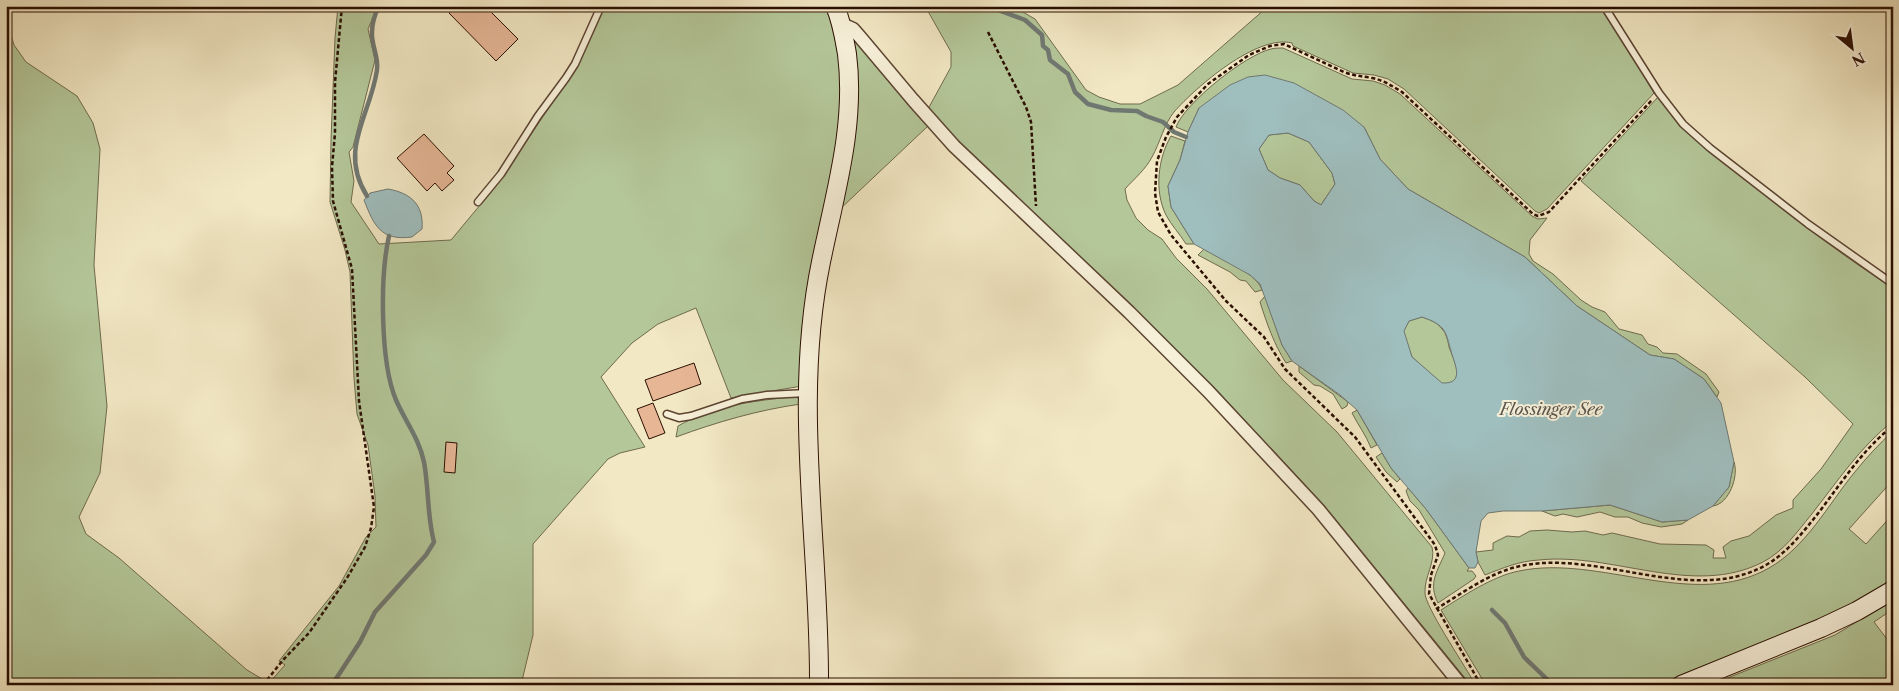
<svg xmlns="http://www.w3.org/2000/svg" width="1899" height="691" viewBox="0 0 1899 691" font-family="'Libre Caslon Text',serif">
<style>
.green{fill:#b4c799;stroke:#6f6a4d}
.water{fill:#9fbebe;stroke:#707872;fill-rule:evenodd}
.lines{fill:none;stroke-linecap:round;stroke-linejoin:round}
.stream{stroke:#707872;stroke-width:4.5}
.building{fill:#e6b695;stroke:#2a0e01}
.lane-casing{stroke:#5c4432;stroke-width:9}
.street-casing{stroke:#5c4432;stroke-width:15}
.secondary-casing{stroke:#2a0e01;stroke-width:20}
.path{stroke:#2a0e01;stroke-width:2.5;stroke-dasharray:4 2.5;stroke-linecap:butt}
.lane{stroke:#f7f0d9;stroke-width:6}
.street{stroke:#f7f0d9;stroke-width:12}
.secondary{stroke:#f7f0d9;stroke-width:18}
.labels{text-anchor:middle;stroke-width:4;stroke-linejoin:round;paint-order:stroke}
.water-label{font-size:16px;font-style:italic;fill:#59544d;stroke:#f7f0d9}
</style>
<rect width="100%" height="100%" fill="#f2e8c4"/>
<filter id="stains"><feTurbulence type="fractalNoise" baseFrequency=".004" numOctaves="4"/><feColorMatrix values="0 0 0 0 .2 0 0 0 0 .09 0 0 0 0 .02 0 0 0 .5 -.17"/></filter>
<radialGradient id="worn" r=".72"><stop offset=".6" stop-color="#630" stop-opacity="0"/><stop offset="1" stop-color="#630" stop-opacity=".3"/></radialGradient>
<g class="green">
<polygon points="338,6 378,6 368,29 375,60 353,147 349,152 354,181 351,202 379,244 451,240 495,187 572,74 605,6 828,6 833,23 841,64 841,116 802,386 731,398 696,308 658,324 632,343 601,377 645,447 620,453 608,459 533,544 533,635 521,685 6,685 6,18 14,45 26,62 77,96 93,123 100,149 94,265 107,406 100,473 79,517 86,534 119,558 247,670 269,683 285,665 279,661 339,586 366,537 376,527 375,496 368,445 357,414 354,378 350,272 345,250 330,202 331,140 335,38"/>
<path d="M925 6H1008L1021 11 1035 19 1086 90 1099 97 1120 104H1140L1178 85 1265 9 1263 6H1600L1611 20 1654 93 1547 209 1539 213 1535 211 1404 89 1388 79 1374 75 1353 73 1293 46 1292 43C1257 34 1196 87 1174 112 1164 124 1160 143 1152 157 1146 169 1134 179 1125 189L1127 200 1136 218 1148 230 1162 239 1176 258 1207 289 1283 380 1337 432 1432 547C1436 562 1424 577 1425 593 1425 606 1463 663 1472 679L1470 684 1323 504 1213 386 953 137 928 109 951 67V52Z"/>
<polygon points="854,41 857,41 928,126 839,210 852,43"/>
<path d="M1283 48 1352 79 1373 81 1385 85 1400 94 1532 216 1538 219 1547 218 1530 240 1529 254 1533 261 1553 274 1581 300 1592 307 1605 312 1619 329 1642 335 1648 344 1657 347 1663 353 1677 354 1706 374 1719 392 1717 397 1704 379 1674 359 1650 355 1577 306 1525 257 1408 189 1380 159 1364 127 1199 108 1188 132 1176 127C1185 103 1245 55 1271 49 1275 48 1279 48 1283 48Z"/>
<path d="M1658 97C1685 132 1719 158 1754 186 1799 222 1844 257 1893 288V421C1860 447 1837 482 1811 515 1797 532 1784 551 1763 562 1693 598 1613 552 1539 560 1519 561 1503 568 1485 575L1478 562 1476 552 1493 550V543L1507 536 1519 537 1530 531 1547 530 1572 532 1585 531 1603 535 1612 533 1660 544 1706 545 1714 550 1713 558H1726L1723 547 1731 541 1749 536 1776 515 1793 508V500L1821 469 1853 424 1805 377 1581 181Z"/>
<polygon points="1288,133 1309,142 1332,173 1335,184 1321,205 1314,201 1300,185 1280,178 1268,170 1259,149 1269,135"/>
<path d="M1171 136 1185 141 1180 160 1168 186 1171 207 1194 244H1186C1180 234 1171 225 1166 215 1154 191 1158 158 1171 136Z"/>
<path d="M1204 249C1220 258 1257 273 1262 290L1255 292 1246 281 1240 280 1230 272 1198 255Z"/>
<path d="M1265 296 1282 345 1292 361 1286 363C1274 344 1267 324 1260 302Z"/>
<path d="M1422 317C1430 320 1437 322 1442 329 1446 333 1448 341 1449 347 1454 361 1467 384 1442 384L1412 357 1403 332 1409 321Z"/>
<polygon points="1299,366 1348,402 1347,406 1342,409 1333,394 1320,386 1314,385 1299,372"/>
<path d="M791 397 800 398 801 404C758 410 717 422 676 437L678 426C713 406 752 401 791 397Z"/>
<path d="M1357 410 1377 445 1371 448C1366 435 1358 425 1352 413Z"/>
<path d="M1893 431V480L1849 529 1866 544 1893 514V583L1826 618 1685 678 1665 685H1484V682L1441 610C1463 596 1493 576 1519 571 1599 554 1694 611 1769 568 1806 547 1828 505 1854 473 1866 458 1879 444 1893 431Z"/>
<polygon points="1382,453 1391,468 1400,479 1397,482 1386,472 1376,457"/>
<path d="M1734 462C1739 476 1729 504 1713 506L1729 487Z"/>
<path d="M1408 488 1426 509 1469 568 1467 571H1472L1476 576 1474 579 1438 603C1428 583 1437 572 1445 553L1419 510 1410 501 1406 491Z"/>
<polygon points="1610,505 1662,522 1688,520 1682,524 1661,527 1642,523 1628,517 1615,517 1600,512 1577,517 1563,514 1555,516 1542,511"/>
<polygon points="1893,600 1893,609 1874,622 1893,647 1893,685 1710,685 1835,635"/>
</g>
<g class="water">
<path d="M1265 75 1294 83 1343 110 1364 127 1380 159 1408 189 1525 257 1577 306 1650 355 1674 359 1704 379 1721 403 1734 462 1729 487 1713 506 1688 520 1662 522 1610 505 1542 511H1503L1488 513 1481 521 1476 552 1478 562 1475 568H1469L1426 509 1391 468 1357 410 1340 395 1292 361 1282 345 1260 284 1250 275 1194 244 1171 207 1168 186 1180 160 1188 132 1199 108 1230 85 1248 77ZM1288 133 1309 142 1332 173 1335 184 1321 205 1314 201 1300 185 1280 178 1268 170 1259 149 1269 135ZM1422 317C1430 320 1437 322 1443 329 1447 334 1449 344 1451 351 1455 365 1465 384 1442 383L1412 357 1404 331 1409 321Z"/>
<path d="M388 189C411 193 424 205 422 229L412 237C381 241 374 226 364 200L370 193Z"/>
</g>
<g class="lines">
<g class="stream">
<polyline points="987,6 1025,20 1042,35 1043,46 1048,50 1050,60 1068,74 1075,92 1088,104 1111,110 1137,111 1146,116 1163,122 1174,132 1186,137"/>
<path d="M367 196C338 150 370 117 377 70 379 57 371 45 372 32 372 23 375 14 379 6"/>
<polyline points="1492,610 1505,623 1524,657 1553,685"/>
<path d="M332 685 360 642 375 612 426 555 434 542C427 516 429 489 424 462 419 438 405 421 396 400 380 362 380 276 389 236"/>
</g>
</g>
<g class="building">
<polygon points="457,6 485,6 518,39 496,61 449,13"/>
<polygon points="424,134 454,166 447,173 454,180 442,191 435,183 427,191 397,158"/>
<polygon points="694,363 701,384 653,401 645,380"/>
<polygon points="653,403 665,433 649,439 637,409"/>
<polygon points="446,442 457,443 455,473 444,472"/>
</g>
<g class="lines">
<g class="lane-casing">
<g id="lane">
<polyline points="1604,6 1659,93 1683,124 1710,148 1808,224 1893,284"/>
<polyline points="478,202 501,174 538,116 566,78 575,64 601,6"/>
<polyline points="667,414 679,418 691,416 742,399 767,395 807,393"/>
</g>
</g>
<g class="street-casing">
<polyline id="street" points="842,24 853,29 860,37 913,100 954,146 1129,312 1208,391 1318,509 1461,685"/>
</g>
<g class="secondary-casing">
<g id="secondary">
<path d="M819 685C820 544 792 402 821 262 835 193 856 125 847 54 844 37 842 22 835 6"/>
<polyline points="1681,685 1821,628 1857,611 1893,590"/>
</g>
</g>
<g class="path">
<polyline points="988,32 1026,107 1031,122 1036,206"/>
<path d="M1436 609C1461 594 1488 574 1516 567 1596 547 1691 607 1766 565 1785 554 1799 537 1812 521 1838 489 1860 451 1893 426"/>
<polyline points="263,685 283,660 309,633 347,578 365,547 371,528 374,507 359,401 352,269 333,201 332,167 335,133 335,82 342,6"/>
<path d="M1476 685 1478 680 1429 594 1431 575 1438 555 1435 545 1355 437 1285 369 1264 337 1226 301 1171 235 1158 212 1155 193 1157 161 1166 137 1177 117 1208 84 1249 55 1270 46 1284 44 1344 72C1354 76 1362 76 1372 78 1383 80 1392 86 1402 92L1533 214 1538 216 1549 212 1652 100"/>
</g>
<use href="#lane" class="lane"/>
<use href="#street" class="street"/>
<use href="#secondary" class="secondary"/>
</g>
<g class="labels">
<g class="water-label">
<text x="1551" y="415">Flossinger See</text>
</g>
</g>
<rect width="1899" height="691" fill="none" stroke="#f2e8c4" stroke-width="25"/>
<rect x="8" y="8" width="1884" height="676" fill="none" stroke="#2a0e01" stroke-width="2.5"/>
<rect x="12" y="12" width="1874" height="666" fill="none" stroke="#2a0e01"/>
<g transform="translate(1852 48) rotate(151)" stroke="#f7f0d9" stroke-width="4" paint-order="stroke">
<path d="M0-4L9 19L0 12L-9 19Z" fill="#2a0e01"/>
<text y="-8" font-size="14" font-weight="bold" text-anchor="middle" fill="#2a0e01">N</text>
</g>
<rect width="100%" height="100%" filter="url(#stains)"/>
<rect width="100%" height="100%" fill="url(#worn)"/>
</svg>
